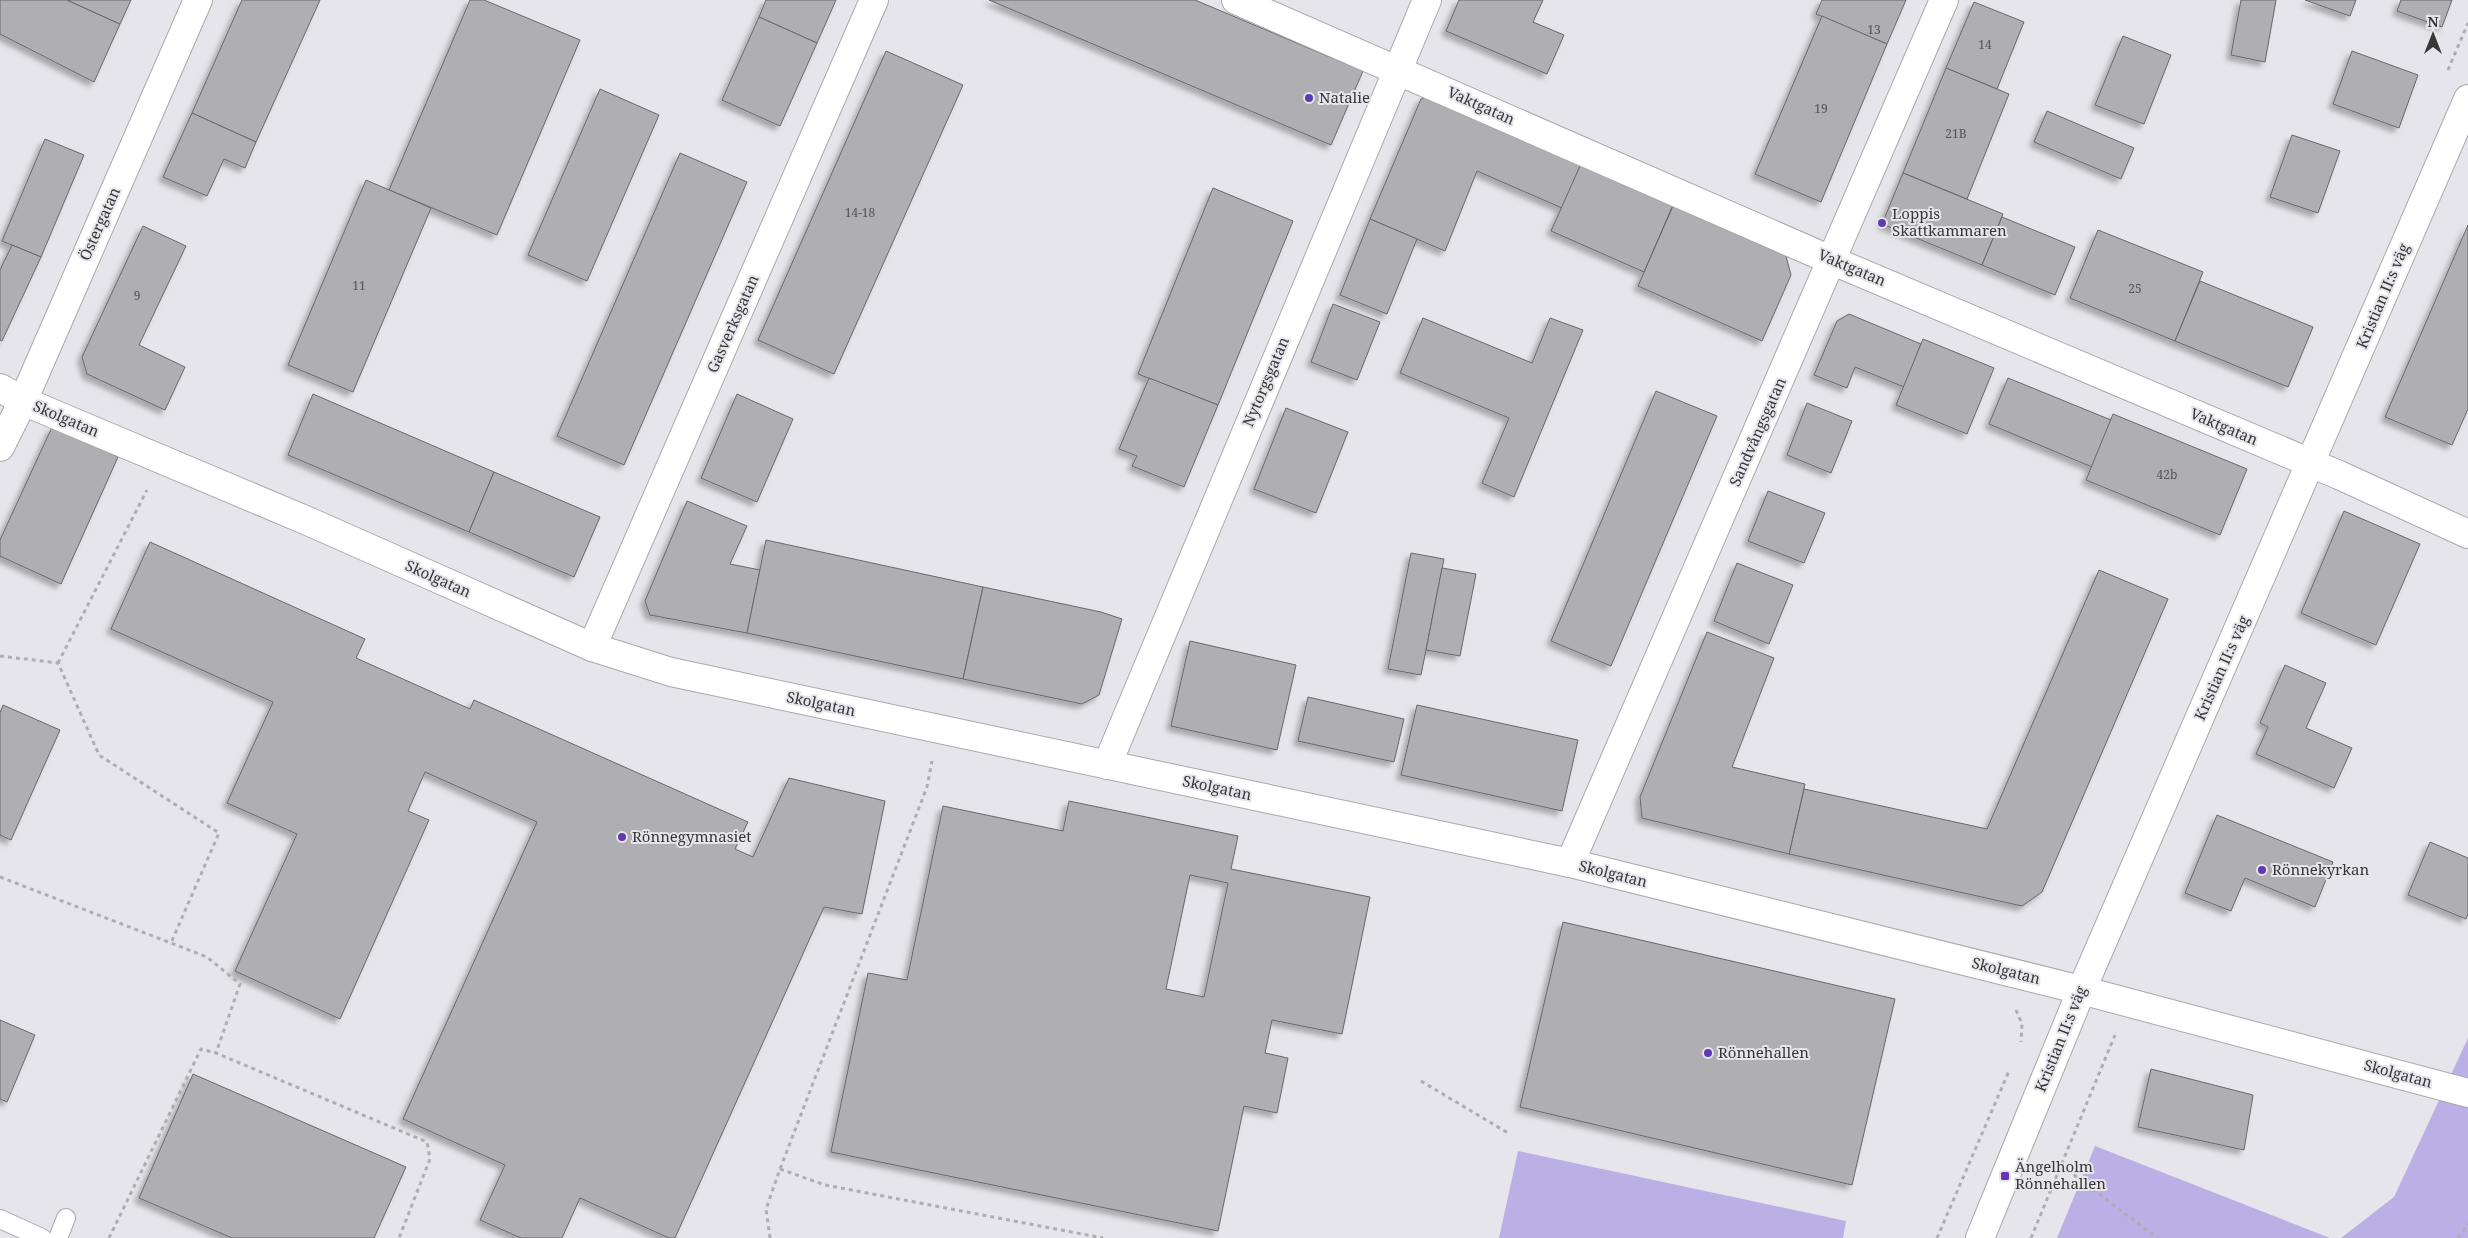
<svg xmlns="http://www.w3.org/2000/svg" width="2468" height="1238" viewBox="0 0 2468 1238" font-family="'Noto Serif',serif">
<style>
.green{fill:#bab0e5}
.building{fill:#aeaeb3;stroke:#68686c;fill-rule:evenodd;filter:url(#shadow)}
.lines{fill:none;stroke-linecap:round;stroke-linejoin:round}
.lane-casing{stroke:#a9a8ad;stroke-width:20}
.street-casing{stroke:#a9a8ad;stroke-width:30}
.secondary-casing{stroke:#a9a8ad;stroke-width:30}
.path{stroke:#aeadb2;stroke-width:3;stroke-dasharray:4 4;stroke-linecap:butt}
.lane{stroke:#fff;stroke-width:18}
.street{stroke:#fff;stroke-width:28}
.secondary{stroke:#fff;stroke-width:28}
.poi-dot{fill:#6239b1;stroke:#e6e5eb;stroke-width:2}
.labels{text-anchor:middle;stroke-width:4;stroke-linejoin:round;paint-order:stroke}
.number-label{font-size:12px;fill:#555558}
.poi-label{font-size:15px;fill:#373739;stroke:#e6e5eb;text-anchor:start}
.street-label{font-size:15px;fill:#373739;stroke:#e6e5eb}
</style>
<defs>
<filter id="shadow"><feDropShadow dx="-4.5" dy="4.5" stdDeviation="2.5" flood-color="#0004"/></filter>
</defs>
<rect width="100%" height="100%" fill="#e6e5eb"/>
<g class="green">
<polygon points="2468,1038 2468,1238 2341,1238 2394,1197"/>
<polygon points="2095,1146 2330,1238 2057,1238"/>
<polygon points="1518,1151 1846,1221 1843,1238 1499,1238"/>
</g>
<g class="building">
<polygon points="0,0 67,0 120,24 94,82 0,34"/>
<polygon points="67,0 131,0 120,24"/>
<polygon points="242,0 320,0 256,142 192,113"/>
<polygon points="470,0 484,0 580,40 497,235 389,190"/>
<polygon points="766,0 836,0 817,43 759,17"/>
<polygon points="989,0 1195,0 1363,71 1331,145"/>
<polygon points="1459,0 1543,0 1533,22 1564,35 1547,74 1446,31"/>
<polygon points="1822,0 1906,0 1887,44 1816,14"/>
<polygon points="2241,0 2276,0 2265,62 2231,55"/>
<polygon points="2305,0 2356,0 2350,16"/>
<polygon points="2401,0 2452,0 2442,27 2397,11"/>
<polygon points="1974,2 2024,22 1997,89 1946,68"/>
<polygon points="1822,16 1887,44 1821,202 1755,174"/>
<polygon points="759,17 817,43 780,126 722,100"/>
<polygon points="2123,36 2171,55 2144,124 2095,105"/>
<polygon points="886,51 963,85 834,374 758,340"/>
<polygon points="2352,51 2418,75 2399,128 2333,104"/>
<polygon points="1946,68 2009,94 1967,199 1903,173"/>
<polygon points="600,89 659,115 587,281 528,255"/>
<polygon points="1436,93 1584,157 1562,208 1477,171 1445,251 1370,219 1421,99"/>
<polygon points="2047,111 2134,148 2121,179 2034,142"/>
<polygon points="192,113 256,142 245,168 224,159 207,196 163,177"/>
<polygon points="2292,135 2340,151 2318,213 2270,197"/>
<polygon points="45,139 84,155 41,257 2,241"/>
<polygon points="680,153 747,182 624,465 557,436"/>
<polygon points="1584,157 1676,198 1644,272 1551,231"/>
<polygon points="1903,173 2003,214 1982,265 1882,224"/>
<polygon points="366,180 431,208 353,392 288,365"/>
<polygon points="1213,188 1293,221 1218,405 1138,374"/>
<polygon points="1673,206 1786,256 1791,275 1762,341 1638,286"/>
<polygon points="2002,217 2075,247 2055,295 1982,265"/>
<polygon points="1370,219 1417,239 1387,314 1340,295"/>
<polygon points="2468,225 2468,409 2452,445 2385,417"/>
<polygon points="143,226 186,246 139,345 185,367 165,410 87,374 82,357"/>
<polygon points="2098,230 2203,272 2175,341 2070,298"/>
<polygon points="12,245 41,257 2,341 0,340 0,270"/>
<polygon points="2200,281 2313,327 2288,387 2175,341"/>
<polygon points="1333,304 1380,322 1357,380 1311,362"/>
<polygon points="1849,314 1921,344 1904,387 1855,367 1847,388 1814,375 1837,321"/>
<polygon points="1423,318 1532,363 1550,318 1583,330 1514,497 1482,483 1509,418 1400,373"/>
<polygon points="1923,339 1994,368 1967,434 1896,405"/>
<polygon points="1149,378 1218,405 1184,487 1132,466 1137,456 1119,449"/>
<polygon points="2008,378 2111,420 2092,467 1989,424"/>
<polygon points="1656,391 1717,416 1611,666 1551,641"/>
<polygon points="313,394 494,472 469,532 288,455"/>
<polygon points="737,394 793,419 757,502 701,478"/>
<polygon points="1807,403 1852,421 1831,473 1787,455"/>
<polygon points="1286,408 1348,432 1316,513 1254,489"/>
<polygon points="2113,414 2247,469 2220,535 2086,480"/>
<polygon points="52,427 118,457 61,584 0,556 0,540"/>
<polygon points="494,472 600,517 574,577 469,532"/>
<polygon points="1768,491 1825,513 1804,563 1748,541"/>
<polygon points="687,501 747,526 730,564 760,570 747,633 650,615 645,601"/>
<polygon points="2344,511 2420,544 2376,645 2301,613"/>
<polygon points="766,540 983,587 963,679 747,633"/>
<polygon points="150,542 365,639 356,658 470,709 474,700 748,822 735,849 753,857 789,778 885,801 862,914 824,907 675,1238 669,1238 580,1198 562,1238 521,1238 480,1220 505,1165 403,1119 537,822 425,772 408,811 429,820 340,1019 235,971 297,834 227,803 273,702 111,629"/>
<polygon points="1411,553 1444,559 1421,675 1388,669"/>
<polygon points="1737,563 1793,585 1769,644 1714,621"/>
<polygon points="1442,568 1476,574 1460,656 1426,650"/>
<polygon points="2099,570 2168,599 2042,892 2022,906 1789,854 1804,789 1987,829"/>
<polygon points="983,587 1101,612 1122,619 1099,695 1082,704 963,679"/>
<polygon points="1707,632 1774,658 1732,767 1805,784 1789,854 1642,818 1640,797"/>
<polygon points="1190,641 1296,665 1277,750 1171,726"/>
<polygon points="2285,665 2326,683 2306,728 2352,748 2334,788 2256,754 2268,727 2260,723"/>
<polygon points="1308,697 1404,719 1394,762 1298,741"/>
<polygon points="3,705 60,730 11,840 0,835 0,713"/>
<polygon points="1417,705 1578,740 1562,811 1401,775"/>
<path d="M1069 801 1238 836 1231 869 1370 897 1342 1034 1272 1020 1265 1053 1288 1058 1277 1113 1244 1106 1218 1231 831 1152 868 973 907 980 943 806 1063 831ZM1190 875 1228 883 1204 997 1166 989Z"/>
<polygon points="2217,815 2333,862 2315,907 2245,878 2231,911 2185,893"/>
<polygon points="2430,842 2468,858 2468,914 2466,919 2408,895"/>
<polygon points="1563,922 1895,999 1852,1185 1520,1107"/>
<polygon points="0,1020 35,1035 7,1102 0,1099"/>
<polygon points="2151,1069 2253,1095 2244,1150 2138,1127"/>
<polygon points="193,1074 406,1167 374,1238 232,1238 139,1198"/>
</g>
<g class="lines">
<g class="lane-casing">
<g id="lane">
<polyline points="0,1219 42,1238"/>
<polyline points="58,1238 66,1218"/>
</g>
</g>
<g class="street-casing">
<g id="street">
<polyline points="1236,0 1833,261 2339,475 2468,534"/>
<polyline points="0,447 23,401"/>
<polyline points="592,647 874,0"/>
<polyline points="1107,765 1427,0"/>
<polyline points="1570,863 1944,0"/>
<polyline points="2081,990 2468,1093"/>
</g>
</g>
<g class="secondary-casing">
<g id="secondary">
<polyline points="0,388 23,401 310,522 592,647 671,672 1570,863 2081,990"/>
<polyline points="23,401 198,0"/>
<polyline points="1980,1238 2082,989 2468,99"/>
</g>
</g>
<g class="path">
<polyline points="2448,70 2468,23"/>
<polyline points="0,656 58,663 99,755 219,833 171,943"/>
<polyline points="58,663 147,490"/>
<polyline points="0,877 207,957 240,984 216,1053 427,1142 430,1159 399,1238"/>
<polyline points="2016,1010 2022,1024 2021,1042"/>
<polyline points="1421,1081 1508,1133"/>
<polyline points="2061,1165 2157,1238"/>
<polyline points="780,1169 825,1185 1103,1238"/>
<polyline points="109,1238 201,1049 216,1053"/>
<polyline points="770,1238 766,1209 780,1169 927,787 932,761"/>
<polyline points="1937,1238 2009,1071"/>
<polyline points="2031,1238 2115,1035"/>
<polyline points="2458,1238 2468,1224"/>
</g>
<use href="#lane" class="lane"/>
<use href="#street" class="street"/>
<use href="#secondary" class="secondary"/>
</g>
<g class="poi-dot">
<circle cx="1309" cy="98" r="5"/>
<circle cx="1882" cy="223" r="5"/>
<circle cx="622" cy="837" r="5"/>
<circle cx="2262" cy="870" r="5"/>
<circle cx="1708" cy="1053" r="5"/>
<rect x="2000" y="1171" width="10" height="10" rx="2.5"/>
</g>
<g class="labels">
<g class="number-label">
<text x="1874" y="34">13</text>
<text x="1985" y="49">14</text>
<text x="1821" y="113">19</text>
<text x="1956" y="138">21B</text>
<text x="860" y="217">14-18</text>
<text x="359" y="290">11</text>
<text x="2135" y="293">25</text>
<text x="137" y="300">9</text>
<text x="2167" y="479">42b</text>
</g>
<g class="poi-label">
<text x="1319" y="103">Natalie</text>
<text x="1892" y="219">Loppis<tspan x="1892" dy="17">Skattkammaren</tspan></text>
<text x="632" y="842">Rönnegymnasiet</text>
<text x="2272" y="875">Rönnekyrkan</text>
<text x="1718" y="1058">Rönnehallen</text>
<text x="2015" y="1172">Ängelholm<tspan x="2015" dy="17">Rönnehallen</tspan></text>
</g>
<g class="street-label">
<text transform="translate(1481 106) rotate(24)" y="5">Vaktgatan</text>
<text transform="translate(100 224) rotate(-66)" y="5">Östergatan</text>
<text transform="translate(1852 268) rotate(23)" y="5">Vaktgatan</text>
<text transform="translate(2383 296) rotate(-67)" y="5">Kristian II:s väg</text>
<text transform="translate(733 324) rotate(-66)" y="5">Gasverksgatan</text>
<text transform="translate(1266 382) rotate(-67)" y="5">Nytorgsgatan</text>
<text transform="translate(66 419) rotate(23)" y="5">Skolgatan</text>
<text transform="translate(2224 427) rotate(23)" y="5">Vaktgatan</text>
<text transform="translate(1758 432) rotate(-66)" y="5">Sandvångsgatan</text>
<text transform="translate(438 579) rotate(24)" y="5">Skolgatan</text>
<text transform="translate(2222 668) rotate(-66)" y="5">Kristian II:s väg</text>
<text transform="translate(821 704) rotate(12)" y="5">Skolgatan</text>
<text transform="translate(1217 788) rotate(12)" y="5">Skolgatan</text>
<text transform="translate(1613 874) rotate(14)" y="5">Skolgatan</text>
<text transform="translate(2006 971) rotate(14)" y="5">Skolgatan</text>
<text transform="translate(2061 1039) rotate(-68)" y="5">Kristian II:s väg</text>
<text transform="translate(2398 1074) rotate(15)" y="5">Skolgatan</text>
</g>
</g>
<g transform="translate(2433 35)" stroke="#e6e5eb" stroke-width="4" paint-order="stroke">
<path d="M0-4L9 19L0 12L-9 19Z" fill="#373739"/>
<text y="-8" font-size="14" font-weight="bold" text-anchor="middle" fill="#373739">N</text>
</g>
</svg>
